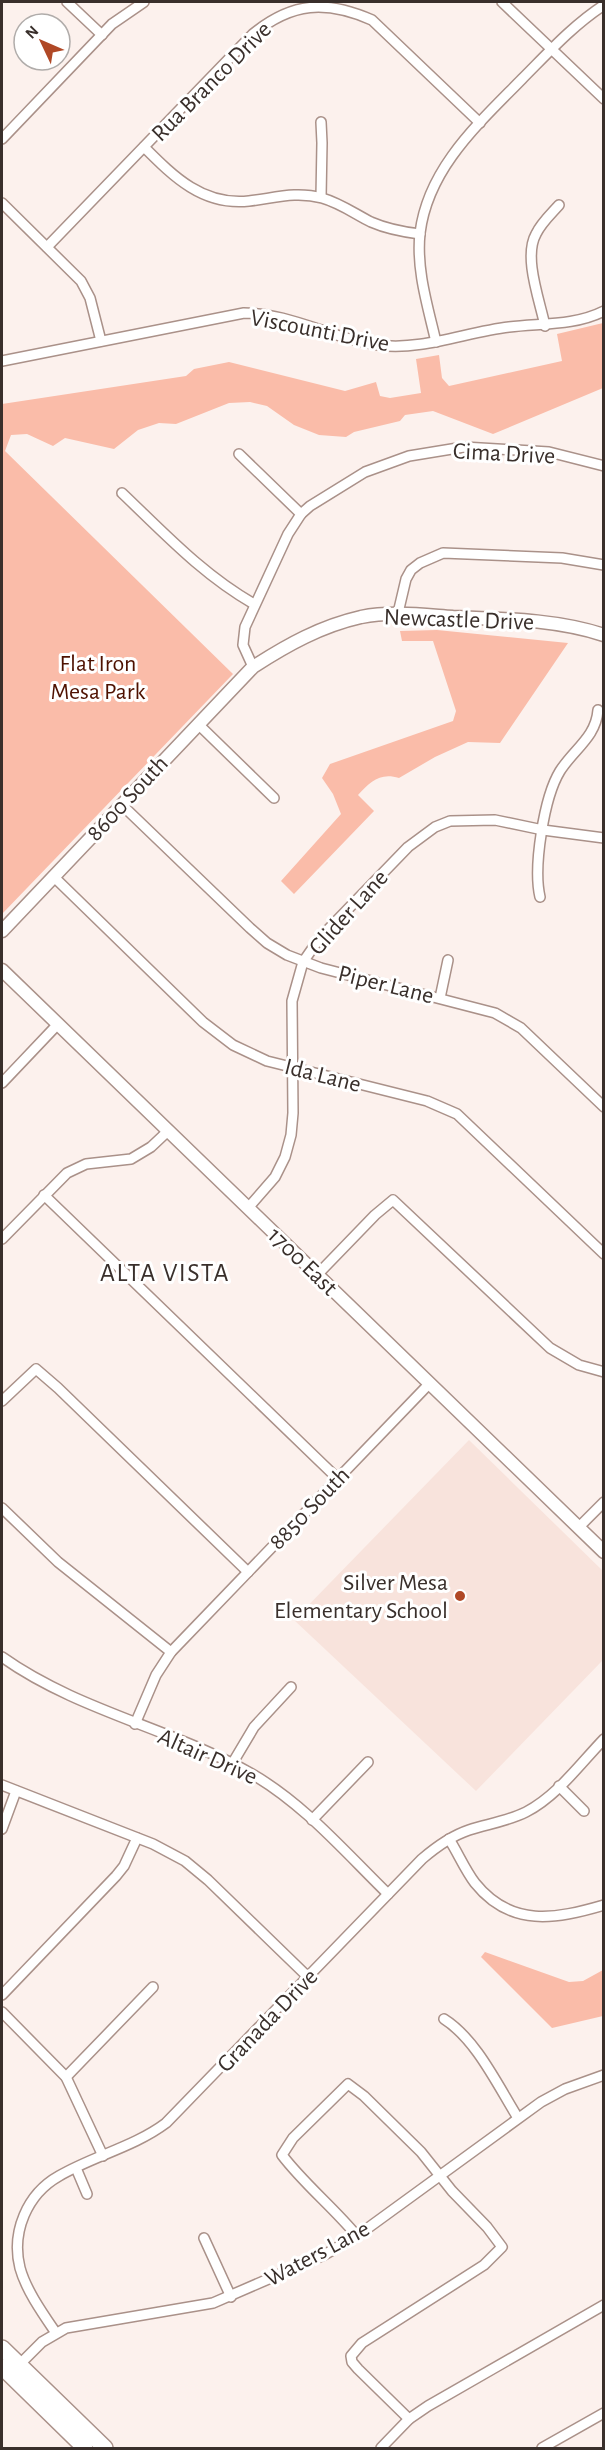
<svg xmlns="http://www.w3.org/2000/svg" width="605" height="2450" viewBox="0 0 605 2450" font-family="'Alegreya Sans',sans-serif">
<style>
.built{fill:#f8e3dc}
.green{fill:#fabca9}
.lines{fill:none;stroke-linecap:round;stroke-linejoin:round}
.minor-casing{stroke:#aa9189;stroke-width:12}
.tertiary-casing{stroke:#aa9189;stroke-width:15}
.primary-casing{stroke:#aa9189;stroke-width:18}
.minor{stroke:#fff;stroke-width:9}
.tertiary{stroke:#fff;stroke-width:12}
.primary{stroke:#fff;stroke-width:15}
.poi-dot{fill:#b04826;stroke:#fff;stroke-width:2}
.labels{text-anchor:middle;stroke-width:6;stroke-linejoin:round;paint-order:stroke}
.street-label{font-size:24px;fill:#392f2b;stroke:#fff}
.park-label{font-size:24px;fill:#4e1100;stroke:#fff}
.poi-label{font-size:24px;fill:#392f2b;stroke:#fff;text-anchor:end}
.neighbourhood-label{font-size:26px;letter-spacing:1.5px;fill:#392f2b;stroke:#fff}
</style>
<rect width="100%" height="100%" fill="#fcf1ed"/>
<polygon class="built" points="469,1440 604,1572 603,1660 476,1791 294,1620"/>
<g class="green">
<polygon points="603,323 603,388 493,434 433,411 405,415 400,421 354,432 346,437 319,435 294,425 267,406 250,402 229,403 176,424 159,423 138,430 114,449 65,438 53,446 27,434 11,435 5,451 233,674 2,914 2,404 186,376 194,369 229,362 345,391 376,382 380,396 390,398 421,393 416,359 439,355 442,378 449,386 562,361 557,334"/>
<path d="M437 630 568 643 500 743 468 742 435 757 399 778C380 772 370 782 358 795L374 811 294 894 281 881 341 814 333 794 322 778 330 764 453 721 456 711 433 641H402L400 631Z"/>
<polygon points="485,1952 569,1982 583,1981 603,1970 603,2016 552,2028 481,1957"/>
</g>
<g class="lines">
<g class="minor-casing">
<g id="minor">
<polyline points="67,2 102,35"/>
<polyline points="502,2 604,99"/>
<polyline points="2,139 112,24 144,2"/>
<path d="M144 147C174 177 203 206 249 201 275 198 296 191 322 198 340 203 355 214 371 222 387 229 403 232 420 234"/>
<polyline points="321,197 322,143 321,122"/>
<polyline points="2,203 81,281 90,298 101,341"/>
<path d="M47 247 253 34C292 2 326 0 372 20L480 123"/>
<path d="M545 326C540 301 523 257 536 234 541 223 551 214 559 205"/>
<path d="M436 342C428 307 416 270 420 233 428 168 479 123 522 79 548 53 572 26 604 5"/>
<path d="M2 361 244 313C290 313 333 339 378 345 422 351 466 332 509 327 541 323 574 326 604 311"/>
<polyline points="239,454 301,514"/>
<path d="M122 493C164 533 203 575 254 604"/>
<polyline points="398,613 406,579 411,570 420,563 443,553 562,558 604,565"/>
<polyline points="253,667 243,645 245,627 288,534 301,514 310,506 365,472 409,456 464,447 549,452 604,466"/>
<polyline points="198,724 274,798"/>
<polyline points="121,804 250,928 267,943 287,955 321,968 495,1013 521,1028 604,1107"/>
<polyline points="53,876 203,1022 233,1045 267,1061 427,1101 457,1114 604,1254"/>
<path d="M540 897C533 867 544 797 560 771 574 749 596 737 598 710"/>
<polyline points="440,998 448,960"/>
<polyline points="2,1083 58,1024"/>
<polyline points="44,1195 337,1478"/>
<polyline points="248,1208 275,1177 285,1157 291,1135 293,1113 292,1001 303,962 319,939 408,847 435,827 450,821 495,820 543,830 604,838"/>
<polyline points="2,1239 67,1173 86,1164 131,1159 151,1147 168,1131"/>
<polyline points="317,1275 375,1215 393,1200 550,1348 579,1365 604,1372"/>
<polyline points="2,1401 36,1369 58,1388 248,1572"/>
<polyline points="2,1508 58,1562 171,1652"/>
<polyline points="578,1528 604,1502"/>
<path d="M2 1657C78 1711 171 1728 252 1774 304 1804 345 1852 388 1894"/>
<polyline points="135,1724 156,1675 171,1652 429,1384"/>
<polyline points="232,1764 254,1727 291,1687"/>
<polyline points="2,1785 153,1844 185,1861 208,1880 308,1977"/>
<polyline points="559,1786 584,1811"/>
<polyline points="312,1820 368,1762"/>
<polyline points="2,1829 16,1791"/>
<path d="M449 1839C458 1853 465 1870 475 1883 511 1928 556 1919 604 1905"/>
<polyline points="2,1995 116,1876 124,1866 137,1838"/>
<polyline points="2,2012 66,2077 103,2156"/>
<path d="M444 2019C476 2039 498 2086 518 2118"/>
<polyline points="66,2077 153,1987"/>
<polyline points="76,2168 87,2194"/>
<path d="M357 2236C333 2207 304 2184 282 2155L293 2138 348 2084 364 2096 421 2152 452 2191 487 2227 502 2247 484 2265 362 2343 351 2356 352 2362 358 2369 409 2419"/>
<polyline points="204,2238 231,2297"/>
<path d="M56 2333C43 2314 26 2290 20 2268 11 2232 27 2194 59 2176 93 2156 134 2147 166 2123L422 1859C436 1847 451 1836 469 1830 488 1824 508 1821 526 1812 557 1796 580 1764 604 1739"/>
<polyline points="17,2367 42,2342 66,2328 213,2303 324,2255 357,2236 541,2102 565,2089 604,2075"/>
<polyline points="381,2448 409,2419 428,2406 604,2305"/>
<polyline points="542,2448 604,2413"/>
</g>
</g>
<g class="tertiary-casing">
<g id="tertiary">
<path d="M2 931 253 667C287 645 321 626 361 617 391 611 423 615 453 617 503 619 555 619 604 635"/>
<polyline points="2,970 604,1552"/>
</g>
</g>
<g class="primary-casing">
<g id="primary">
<polyline points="2,2348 105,2448"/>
<polyline points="2,2367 85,2448"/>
</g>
</g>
<use href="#minor" class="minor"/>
<use href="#tertiary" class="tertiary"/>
<use href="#primary" class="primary"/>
</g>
<circle class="poi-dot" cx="460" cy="1596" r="6"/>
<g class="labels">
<g class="street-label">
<text transform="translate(211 81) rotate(-45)" y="8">Rua Branco Drive</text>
<text transform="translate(320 330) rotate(11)" y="8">Viscounti Drive</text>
<text transform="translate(504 453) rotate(3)" y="8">Cima Drive</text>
<text transform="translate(459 619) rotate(2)" y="8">Newcastle Drive</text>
<text transform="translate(127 798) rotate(-47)" y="8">8600 South</text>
<text transform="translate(348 912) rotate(-48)" y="8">Glider Lane</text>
<text transform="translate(386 984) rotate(14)" y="8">Piper Lane</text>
<text transform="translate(323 1075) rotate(14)" y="8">Ida Lane</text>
<text transform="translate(303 1261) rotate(44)" y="8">1700 East</text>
<text transform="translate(309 1508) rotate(-46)" y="8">8850 South</text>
<text transform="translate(208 1756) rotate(24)" y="8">Altair Drive</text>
<text transform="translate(267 2020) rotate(-46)" y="8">Granada Drive</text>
<text transform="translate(317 2253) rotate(-28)" y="8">Waters Lane</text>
</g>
<g class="park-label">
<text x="98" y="671">Flat Iron<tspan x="98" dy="28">Mesa Park</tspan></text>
</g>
<g class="poi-label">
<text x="448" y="1590">Silver Mesa<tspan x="448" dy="28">Elementary School</tspan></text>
</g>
<g class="neighbourhood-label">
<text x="165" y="1281">ALTA VISTA</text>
</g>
</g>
<rect width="605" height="2450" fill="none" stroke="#392f2b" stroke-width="6"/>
<g transform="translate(42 42) rotate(314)"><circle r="28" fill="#ffffff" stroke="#b0acaa" stroke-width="1.5"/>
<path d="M0-4.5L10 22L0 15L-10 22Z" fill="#b04826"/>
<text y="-9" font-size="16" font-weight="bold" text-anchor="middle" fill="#392f2b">N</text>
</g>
</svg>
